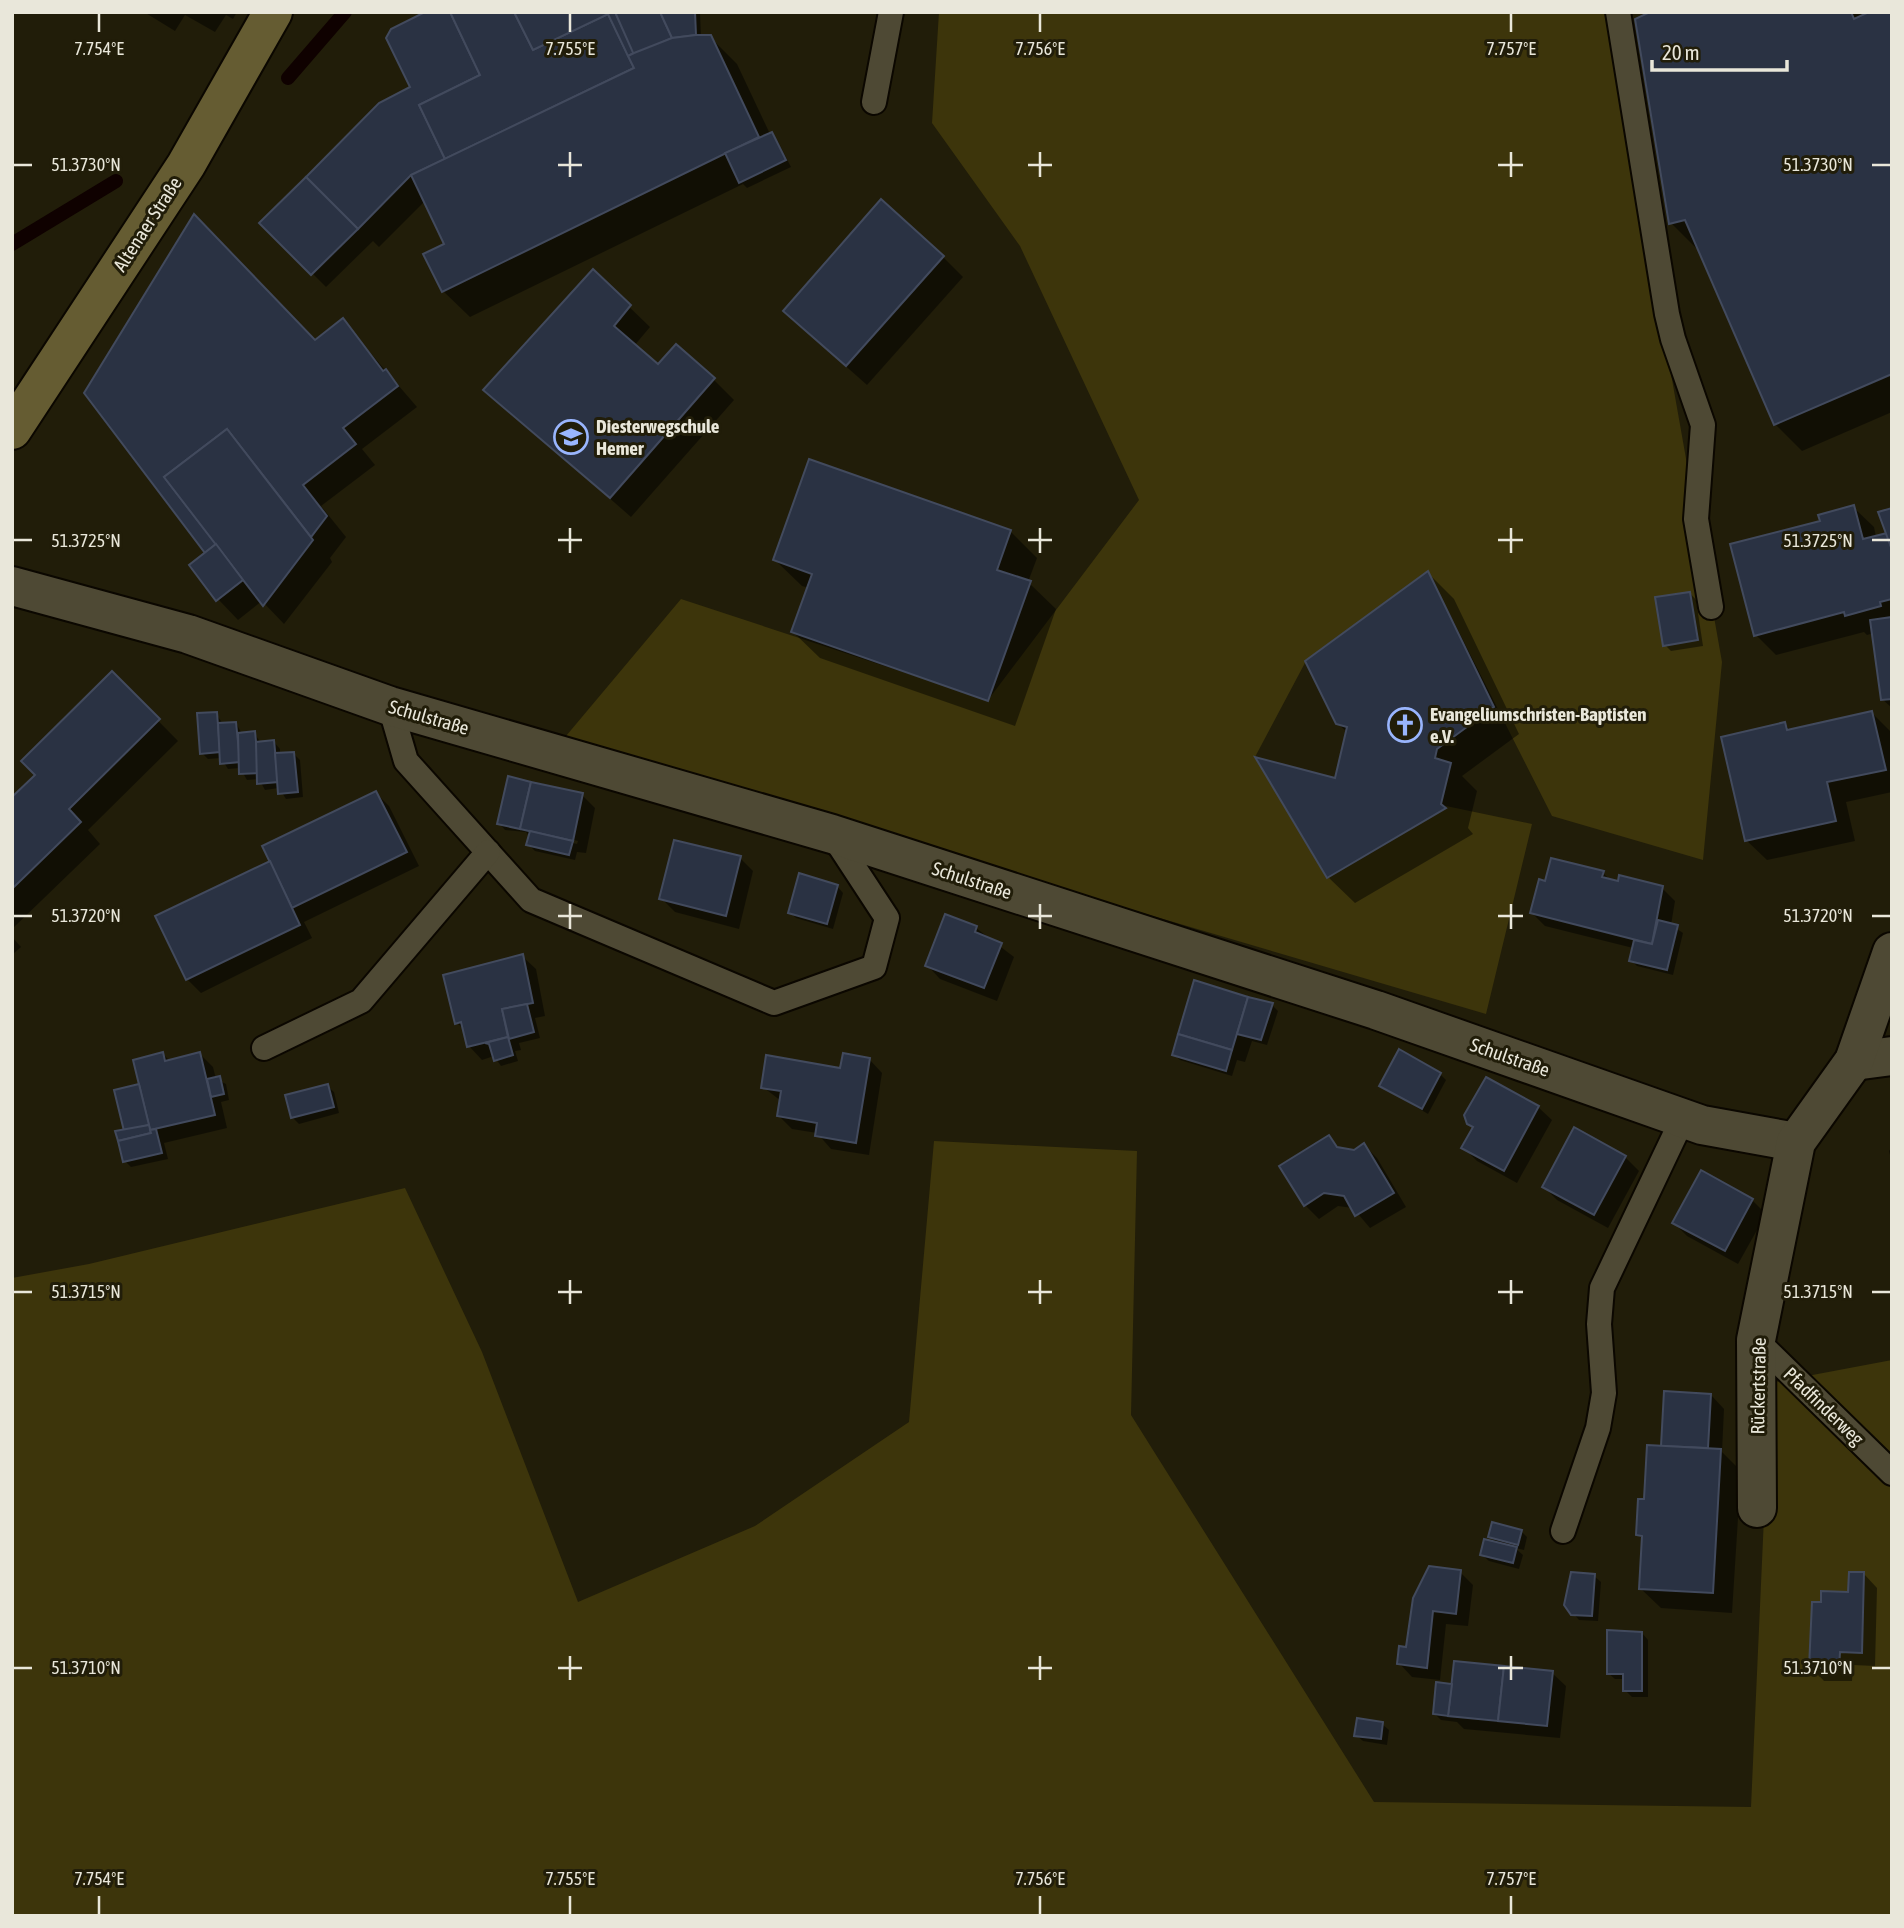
<svg xmlns="http://www.w3.org/2000/svg" width="1904" height="1928" viewBox="0 0 1904 1928" font-family="'Asap Condensed',sans-serif">
<style>
.green{fill:#3d350b}
.shadow{fill:#0007;fill-rule:evenodd}
.lines{fill:none;stroke-linecap:round;stroke-linejoin:round}
.stream{stroke:#0f0100;stroke-width:14}
.building{fill:#2a3243;stroke:#424a5d;stroke-width:2}
.lane-casing{stroke:#0b0700;stroke-width:28}
.street-casing{stroke:#0b0700;stroke-width:42}
.secondary-casing{stroke:#0b0700;stroke-width:42}
.lane{stroke:#4e4934;stroke-width:24}
.street{stroke:#4e4934;stroke-width:38}
.secondary{stroke:#655c32;stroke-width:38}
.ticks{fill:none;stroke:#e9e7da;stroke-width:2.5}
.labels{text-anchor:middle;stroke-width:6;stroke-linejoin:round;paint-order:stroke}
.street-label{font-size:19px;fill:#e9e7da;stroke:#211d09}
.poi-label{font-size:19px;font-weight:bold;fill:#e9e7da;stroke:#211d09;text-anchor:start}
.ticks-label{font-size:18px;text-anchor:middle;fill:#e9e7da;stroke:#211d09;stroke-width:6;stroke-linejoin:round;paint-order:stroke}
</style>
<rect width="100%" height="100%" fill="#211d09"/>
<g class="green">
<polygon points="939,12 1607,12 1722,662 1703,860 1552,816 1428,571 1306,661 1255,757 1327,878 1446,806 1532,824 1486,1014 561,742 681,599 988,700 1139,500 1020,246 932,123"/>
<polygon points="934,1141 1137,1151 1131,1415 1374,1802 1751,1807 1770,1383 1892,1360 1892,1916 12,1916 12,1278 89,1264 405,1188 482,1352 578,1602 755,1526 909,1422"/>
</g>
<g class="shadow">
<polygon points="144,12 237,12 233,19 226,15 215,32 185,15 175,31"/>
<polygon points="429,12 700,12 701,38 710,37 737,64 770,134 777,140 791,167 747,188 743,184 470,317 443,291 446,244 425,201 379,247 373,241 326,287 262,223 413,87"/>
<polygon points="723,12 753,12 753,14 725,14"/>
<polygon points="1654,12 1892,12 1892,412 1802,451 1775,424 1699,251 1672,224 1639,19"/>
<polygon points="943,257 963,277 867,385 805,330"/>
<polygon points="593,272 650,327 634,346 658,366 713,379 734,400 631,517 486,390"/>
<polygon points="342,320 417,407 362,449 375,465 321,506 346,537 330,558 332,562 284,624 262,601 238,620 218,599 208,553 86,393 315,342"/>
<polygon points="1853,507 1874,527 1876,537 1888,535 1892,510 1892,708 1882,699 1874,633 1867,635 1864,632 1776,655 1756,635 1822,522"/>
<polygon points="1010,531 1037,558 1028,582 1056,609 1015,726 820,658 793,632 809,588 802,586 775,560"/>
<polygon points="1428,573 1454,599 1519,734 1462,776 1477,791 1468,828 1473,834 1355,903 1328,877 1336,780 1348,733 1337,723"/>
<polygon points="1690,593 1696,600 1703,646 1671,651 1665,645"/>
<polygon points="112,674 178,741 88,830 100,844 12,929 12,800 37,775"/>
<polygon points="1872,713 1892,733 1892,792 1846,802 1855,841 1767,860 1746,840 1785,724 1791,731"/>
<polygon points="216,714 223,724 236,723 242,734 254,733 261,743 274,742 280,749 280,755 293,753 300,760 303,797 286,799 279,788 265,790 259,779 247,780 240,768 228,769 221,758 208,759 202,753"/>
<polygon points="376,793 389,806 419,866 304,922 312,938 201,993 187,979 272,862"/>
<path d="M582 795 595 808 586 853 577 852 575 860 535 851 528 844 530 837 526 832 505 830 499 823ZM536 831 578 841 577 844 536 834Z"/>
<polygon points="740,858 753,871 739,929 675,912 661,898"/>
<polygon points="1603,873 1611,881 1662,888 1675,901 1671,925 1683,933 1673,975 1637,966 1631,960 1633,948 1545,926 1532,913 1547,883"/>
<polygon points="837,886 843,893 833,929 796,918 790,912"/>
<polygon points="976,928 1014,957 997,1001 940,979 927,965"/>
<polygon points="12,937 21,947 12,955"/>
<polygon points="522,956 536,969 545,1016 535,1018 540,1038 519,1043 521,1050 515,1051 518,1061 501,1066 494,1056 482,1060 469,1046 465,1030 457,1023"/>
<polygon points="1196,982 1272,1005 1278,1011 1267,1045 1252,1041 1245,1062 1237,1060 1232,1076 1180,1060 1174,1054"/>
<polygon points="163,1054 170,1061 200,1054 213,1067 216,1079 226,1084 229,1100 221,1102 227,1128 164,1143 168,1159 131,1167 125,1161 125,1131 141,1085"/>
<polygon points="869,1059 882,1073 869,1155 831,1149 817,1133 792,1129 779,1116 781,1101 763,1087 841,1070"/>
<polygon points="1440,1074 1446,1080 1428,1114 1381,1086"/>
<polygon points="327,1086 334,1092 339,1113 299,1124 293,1118 287,1096"/>
<polygon points="1538,1107 1552,1120 1517,1183 1477,1161 1463,1147 1474,1128 1468,1123"/>
<polygon points="1574,1130 1625,1157 1639,1171 1608,1228 1557,1200 1544,1187"/>
<polygon points="1328,1137 1340,1149 1354,1152 1364,1145 1377,1158 1406,1207 1370,1228 1353,1208 1338,1206 1319,1219 1305,1205 1281,1166"/>
<polygon points="1892,1147 1892,1163 1889,1151"/>
<polygon points="1752,1200 1766,1214 1738,1264 1687,1236 1674,1223"/>
<polygon points="1711,1395 1724,1409 1722,1452 1741,1471 1732,1613 1661,1608 1640,1588 1643,1540 1638,1534 1645,1501 1663,1448"/>
<polygon points="1521,1531 1527,1537 1524,1550 1515,1548 1523,1555 1519,1569 1489,1561 1482,1555 1498,1544 1490,1537"/>
<polygon points="1460,1572 1473,1585 1468,1626 1446,1624 1440,1680 1412,1677 1399,1663 1408,1649 1415,1598"/>
<polygon points="1864,1574 1877,1588 1875,1666 1853,1665 1852,1681 1824,1681 1811,1667 1822,1603 1850,1594"/>
<polygon points="1594,1576 1601,1582 1598,1621 1579,1620 1573,1613"/>
<polygon points="1642,1633 1648,1640 1648,1697 1632,1697 1625,1690 1625,1679 1615,1679 1608,1673"/>
<polygon points="1552,1673 1566,1686 1560,1738 1464,1729 1457,1722 1441,1720 1435,1714 1451,1685"/>
<polygon points="1382,1724 1389,1730 1387,1745 1363,1741 1356,1735"/>
</g>
<g class="lines">
<g class="stream">
<polyline points="288,78 345,12"/>
<polyline points="12,244 116,181"/>
</g>
</g>
<g class="building">
<polygon points="425,12 450,12 480,75 419,105 445,159 411,175 358,229 306,177 379,103 410,87 386,38 391,29"/>
<polygon points="450,12 514,12 533,50 608,14 634,68 445,159 419,105 480,75"/>
<polygon points="514,12 615,12 634,53 628,56 608,14 533,50"/>
<polygon points="615,12 660,12 672,38 634,55"/>
<polygon points="660,12 695,12 696,35 672,38"/>
<polygon points="1650,12 1851,12 1854,19 1869,12 1892,12 1892,374 1774,425 1685,220 1669,224 1635,19"/>
<polygon points="696,35 711,35 759,137 442,292 423,254 444,244 411,175 634,68 628,56 634,53 672,38"/>
<polygon points="772,132 786,160 739,183 725,153"/>
<polygon points="306,177 358,229 311,275 259,223"/>
<polygon points="881,199 944,256 846,366 783,311"/>
<polygon points="194,214 315,340 343,318 383,371 386,369 398,386 343,428 356,444 303,485 327,516 311,537 227,429 164,477 216,544 205,553 84,393"/>
<polygon points="593,269 631,305 614,326 658,364 676,344 715,378 610,498 483,390"/>
<polygon points="227,429 313,540 263,606 164,477"/>
<polygon points="809,459 1011,530 997,570 1031,581 988,701 791,632 812,574 773,560"/>
<polygon points="1854,505 1863,539 1887,533 1892,550 1892,599 1880,602 1881,606 1845,616 1844,612 1754,636 1730,544 1820,521 1818,515"/>
<polygon points="1892,508 1892,550 1878,512"/>
<polygon points="216,544 243,580 216,601 189,565"/>
<polygon points="1428,571 1494,707 1437,749 1435,758 1451,763 1441,804 1446,808 1327,878 1255,757 1335,778 1347,727 1336,724 1305,661"/>
<polygon points="1690,592 1698,640 1663,646 1655,597"/>
<polygon points="1892,617 1892,699 1881,700 1870,620"/>
<polygon points="112,671 160,719 69,809 81,822 12,889 12,797 35,775 21,761"/>
<polygon points="1872,711 1886,770 1827,782 1836,821 1745,841 1721,737 1785,722 1787,730"/>
<polygon points="217,712 220,752 200,754 197,713"/>
<polygon points="236,722 240,762 220,764 218,723"/>
<polygon points="255,731 259,773 239,774 238,733"/>
<polygon points="274,740 278,782 257,784 256,742"/>
<polygon points="294,752 298,792 278,794 275,753"/>
<polygon points="508,776 531,782 520,829 497,824"/>
<polygon points="531,782 583,793 573,841 520,829"/>
<polygon points="376,791 407,852 292,908 262,846"/>
<polygon points="530,831 573,841 569,855 526,845"/>
<polygon points="674,840 741,856 726,916 659,899"/>
<polygon points="1551,858 1604,871 1602,877 1618,881 1619,875 1663,886 1652,944 1530,913 1539,879 1545,881"/>
<polygon points="270,861 300,925 186,980 155,916"/>
<polygon points="799,873 838,885 827,924 788,913"/>
<polygon points="945,914 977,926 975,932 1002,943 984,988 925,966"/>
<polygon points="1658,920 1678,925 1667,970 1629,961 1634,940 1652,944"/>
<polygon points="523,954 533,1003 502,1009 508,1037 467,1047 461,1022 455,1024 443,975"/>
<polygon points="1194,980 1248,997 1232,1050 1178,1034"/>
<polygon points="1248,997 1273,1003 1261,1040 1237,1034"/>
<polygon points="527,1004 534,1032 509,1039 502,1009"/>
<polygon points="1178,1034 1232,1050 1226,1071 1172,1055"/>
<polygon points="508,1037 513,1055 494,1061 489,1044 485,1043"/>
<polygon points="1399,1049 1441,1073 1422,1109 1379,1086"/>
<polygon points="163,1052 165,1061 200,1052 215,1115 150,1130 133,1060"/>
<polygon points="843,1053 870,1058 856,1143 815,1136 817,1123 777,1116 781,1091 761,1088 766,1055 840,1068"/>
<polygon points="220,1076 224,1094 211,1097 207,1079"/>
<polygon points="1486,1077 1539,1106 1504,1171 1461,1148 1473,1127 1467,1124 1464,1115"/>
<polygon points="139,1084 149,1125 124,1131 114,1090"/>
<polygon points="328,1084 334,1107 291,1118 285,1095"/>
<polygon points="149,1125 151,1133 118,1141 115,1131"/>
<polygon points="1574,1127 1626,1156 1594,1215 1542,1187"/>
<polygon points="156,1129 162,1153 123,1162 118,1141 151,1133 150,1130"/>
<polygon points="1329,1135 1337,1147 1354,1150 1364,1143 1394,1193 1355,1216 1344,1196 1324,1193 1304,1206 1279,1166"/>
<polygon points="1701,1170 1753,1199 1725,1251 1672,1223"/>
<polygon points="1664,1391 1711,1394 1708,1448 1661,1446"/>
<polygon points="1647,1445 1721,1449 1713,1593 1639,1589 1642,1536 1636,1535 1638,1499 1644,1499"/>
<polygon points="1492,1522 1522,1530 1518,1545 1488,1537"/>
<polygon points="1484,1539 1517,1547 1513,1563 1480,1555"/>
<polygon points="1429,1566 1461,1570 1456,1614 1433,1611 1427,1668 1397,1664 1399,1646 1406,1647 1413,1598"/>
<polygon points="1571,1572 1595,1574 1592,1616 1571,1615 1564,1605"/>
<polygon points="1849,1572 1864,1572 1862,1653 1840,1652 1839,1668 1809,1668 1812,1602 1821,1602 1821,1591 1848,1592"/>
<polygon points="1607,1630 1642,1632 1642,1691 1623,1691 1623,1674 1607,1674"/>
<polygon points="1454,1661 1504,1666 1498,1721 1448,1716"/>
<polygon points="1504,1666 1553,1671 1547,1726 1498,1721"/>
<polygon points="1436,1682 1452,1684 1448,1716 1433,1714"/>
<polygon points="1357,1718 1383,1722 1381,1739 1354,1736"/>
</g>
<g class="lines">
<g class="lane-casing">
<g id="lane">
<polyline points="1618,12 1667,314 1673,339 1703,425 1696,519 1711,607"/>
<polyline points="874,102 891,12"/>
<polyline points="390,706 406,761 531,900 774,1003 874,967 887,918 832,834"/>
<polyline points="264,1048 361,1001 488,852"/>
<polyline points="1756,1340 1892,1473"/>
<polyline points="1563,1531 1598,1428 1604,1393 1599,1324 1602,1288 1683,1118"/>
</g>
</g>
<g class="street-casing">
<g id="street">
<polyline points="12,586 188,634 390,706 832,834 1376,1010 1702,1125 1796,1142"/>
<polyline points="1854,1061 1892,1056"/>
<polyline points="1757,1508 1756,1340 1796,1142 1854,1061 1892,952"/>
</g>
</g>
<g class="secondary-casing">
<polyline id="secondary" points="12,430 186,165 273,12"/>
</g>
<use href="#lane" class="lane"/>
<use href="#street" class="street"/>
<use href="#secondary" class="secondary"/>
</g>
<path class="ticks" d="M99 14V32M570 14V32M1040 14V32M1511 14V32M570 152V177M1040 152V177M1511 152V177M14 165H32M558 165H582M1028 165H1052M1498 165H1523M1872 165H1890M570 528V553M1040 528V553M1511 528V553M14 540H32M558 540H582M1028 540H1052M1498 540H1523M1872 540H1890M570 904V929M1040 904V929M1511 904V929M14 916H32M558 916H582M1028 916H1052M1498 916H1523M1872 916H1890M570 1280V1304M1040 1280V1304M1511 1280V1304M14 1292H32M558 1292H582M1028 1292H1052M1498 1292H1523M1872 1292H1890M570 1656V1680M1040 1656V1680M1511 1656V1680M14 1668H32M558 1668H582M1028 1668H1052M1498 1668H1523M1872 1668H1890M99 1896V1914M570 1896V1914M1040 1896V1914M1511 1896V1914"/>
<defs>
<g id="school-ring" transform="scale(1.75)"><circle r="9.5" fill="#211d09" stroke="#99b5fd" stroke-width="1.5"/><path d="M0-5L7-2L0 1L-7-2ZM-4 1L0 2.5L4 1V4Q0 6-4 4Z" fill="#99b5fd"/></g>
<g id="church-ring" transform="scale(1.75)"><circle r="9.5" fill="#211d09" stroke="#99b5fd" stroke-width="1.5"/><path d="M-1.2-6h2.4v3.5h3.3v2.4h-3.3V6h-2.4V-.1h-3.3v-2.4h3.3Z" fill="#99b5fd"/></g>
</defs>
<g fill-rule="evenodd">
<use href="#school-ring" x="571" y="437"/>
<use href="#church-ring" x="1405" y="725"/>
</g>
<g class="labels">
<g class="street-label">
<text transform="translate(147 224) rotate(-57)" y="7">Altenaer Straße</text>
<text transform="translate(429 717) rotate(16)" y="7">Schulstraße</text>
<text transform="translate(972 880) rotate(18)" y="7">Schulstraße</text>
<text transform="translate(1510 1057) rotate(19)" y="7">Schulstraße</text>
<text transform="translate(1758 1386) rotate(-89)" y="7">Rückertstraße</text>
<text transform="translate(1824 1406) rotate(44)" y="7">Pfadfinderweg</text>
</g>
<g class="poi-label">
<text x="596" y="433">Diesterwegschule<tspan x="596" dy="22">Hemer</tspan></text>
<text x="1430" y="721">Evangeliumschristen-Baptisten<tspan x="1430" dy="22">e.V.</tspan></text>
</g>
</g>
<g class="ticks-label">
<text x="99" y="55">7.754°E</text>
<text x="570" y="55">7.755°E</text>
<text x="1040" y="55">7.756°E</text>
<text x="1511" y="55">7.757°E</text>
<text x="86" y="171">51.3730°N</text>
<text x="1818" y="171">51.3730°N</text>
<text x="86" y="547">51.3725°N</text>
<text x="1818" y="547">51.3725°N</text>
<text x="86" y="922">51.3720°N</text>
<text x="1818" y="922">51.3720°N</text>
<text x="86" y="1298">51.3715°N</text>
<text x="1818" y="1298">51.3715°N</text>
<text x="86" y="1674">51.3710°N</text>
<text x="1818" y="1674">51.3710°N</text>
<text x="99" y="1885">7.754°E</text>
<text x="570" y="1885">7.755°E</text>
<text x="1040" y="1885">7.756°E</text>
<text x="1511" y="1885">7.757°E</text>
</g>
<rect width="1904" height="1928" fill="none" stroke="#e9e7da" stroke-width="28"/>
<path d="M1652 60v10h135v-10" fill="none" stroke="#e9e7da" stroke-width="3.5"/>
<text x="1662" y="60" font-size="21" fill="#e9e7da" stroke="#211d09" stroke-width="5" paint-order="stroke">20 m</text>
</svg>
